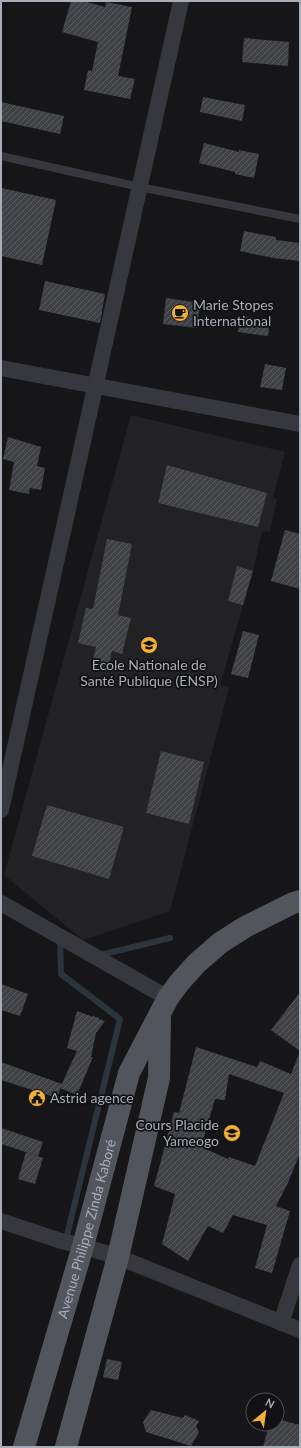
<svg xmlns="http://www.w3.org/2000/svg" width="301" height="1448" viewBox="0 0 301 1448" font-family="Lato,sans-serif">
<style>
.built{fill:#222225}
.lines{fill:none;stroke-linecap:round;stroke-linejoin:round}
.stream{stroke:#2c353c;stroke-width:6}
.building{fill:url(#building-hatch);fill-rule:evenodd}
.lane{stroke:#37383d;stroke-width:8}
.street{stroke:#37383d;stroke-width:16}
.primary{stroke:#53555c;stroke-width:22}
.labels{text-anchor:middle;stroke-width:3.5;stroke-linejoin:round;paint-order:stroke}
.poi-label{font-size:14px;fill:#a8adb8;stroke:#111113;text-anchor:start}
.street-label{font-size:14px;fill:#a8adb8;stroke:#111113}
</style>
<defs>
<pattern id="building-hatch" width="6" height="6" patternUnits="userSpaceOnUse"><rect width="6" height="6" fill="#404145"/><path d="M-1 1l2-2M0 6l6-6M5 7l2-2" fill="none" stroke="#595a5e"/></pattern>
</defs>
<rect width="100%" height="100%" fill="#161618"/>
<polygon class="built" points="131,415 285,452 273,497 277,499 270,532 262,531 253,571 220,685 229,688 170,911 83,940 4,875"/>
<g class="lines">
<g class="stream">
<polyline points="60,938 61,974 120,1019 67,1235"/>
<polyline points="100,955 170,938"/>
</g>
</g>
<g class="building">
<polygon points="71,1 83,1 105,7 106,2 132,7 118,76 135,79 130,99 84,90 88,70 92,71 98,42 62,32"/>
<polygon points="244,38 289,42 288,66 242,62"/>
<polygon points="203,97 245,105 242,121 200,112"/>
<polygon points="1,102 64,116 60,134 1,121"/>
<polygon points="204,143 239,152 239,150 259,154 254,178 235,174 235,172 199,163"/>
<polygon points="1,188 56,200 42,265 1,256"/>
<polygon points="244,231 276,237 276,240 300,243 300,261 273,258 240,251"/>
<polygon points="45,281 105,294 100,323 39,310"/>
<polygon points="166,298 200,303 197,328 163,324"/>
<polygon points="240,316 270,320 268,336 238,332"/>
<polygon points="265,364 286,368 282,390 260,387"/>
<polygon points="8,437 41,447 37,466 45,468 41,490 30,488 29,494 9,490 14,462 3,459"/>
<polygon points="167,465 267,493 258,527 158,503"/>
<polygon points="285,530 300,534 300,589 271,581"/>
<polygon points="107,539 132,544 118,615 131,618 122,654 112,651 108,668 92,664 96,647 78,643 86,608 93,609"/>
<polygon points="237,566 253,571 243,605 228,601"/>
<polygon points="243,631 259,635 248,678 231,674"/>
<polygon points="161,751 204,762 189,824 146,813"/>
<polygon points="47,805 124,827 109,879 32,856"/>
<polygon points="1,984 28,994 20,1016 1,1010"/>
<polygon points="300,992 300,1051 271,1030"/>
<polygon points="77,1011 93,1017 93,1016 99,1018 99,1019 105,1021 96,1033 91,1057 93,1057 77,1095 60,1088 77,1051 67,1048"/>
<path d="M196 1047 257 1067 260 1061 291 1074 299 1054H300V1153L287 1185 276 1206 290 1211 272 1273 255 1268 267 1225 233 1215 223 1233 208 1226 188 1261 162 1244 175 1194 154 1186 174 1112 179 1113ZM229 1074 284 1093 255 1166 229 1157 228 1159 201 1147 215 1099 225 1100Z"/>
<polygon points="1,1062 62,1084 57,1098 1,1080"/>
<polygon points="1,1128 43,1142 38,1156 1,1144"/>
<polygon points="26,1152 43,1158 35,1184 18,1179"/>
<polygon points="107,1359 122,1362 118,1380 103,1377"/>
<polygon points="151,1410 183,1418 185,1415 199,1421 196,1426 199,1432 191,1446 146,1432 143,1422"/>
<polygon points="277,1419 300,1425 300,1447 263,1447 269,1424 277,1424"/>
</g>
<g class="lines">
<polyline class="lane" points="1,156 140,187 300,219"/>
<g class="street">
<polyline points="1,368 300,424"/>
<polyline points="1,810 181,1"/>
<polyline points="1,903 168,998"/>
<polyline points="1,1221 61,1241 83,1246 118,1257 300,1330"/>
<polyline points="281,1323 300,1265"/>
</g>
<g class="primary">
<path id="s1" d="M24 1447 83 1246 129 1073 168 998 179 983 196 964 220 943 245 927 293 903 300 901"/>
<polyline points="66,1447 118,1257 159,1078 160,1019"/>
</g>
</g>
<defs>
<g id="cafe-disc" transform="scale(0.9)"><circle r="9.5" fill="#f2b134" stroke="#111113"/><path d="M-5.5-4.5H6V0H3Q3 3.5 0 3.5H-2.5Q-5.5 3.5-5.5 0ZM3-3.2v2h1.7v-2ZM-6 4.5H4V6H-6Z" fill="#111"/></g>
<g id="school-disc" transform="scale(0.9)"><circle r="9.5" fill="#f2b134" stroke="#111113"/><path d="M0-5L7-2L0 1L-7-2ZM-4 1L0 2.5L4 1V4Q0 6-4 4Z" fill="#111"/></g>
<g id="civic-disc" transform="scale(0.9)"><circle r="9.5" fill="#f2b134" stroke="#111113"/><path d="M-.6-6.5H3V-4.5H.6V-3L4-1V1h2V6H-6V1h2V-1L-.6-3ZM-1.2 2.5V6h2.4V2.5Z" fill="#111"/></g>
</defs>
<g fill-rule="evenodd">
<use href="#cafe-disc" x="180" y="313"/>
<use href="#school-disc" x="149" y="645"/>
<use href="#civic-disc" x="37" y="1098"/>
<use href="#school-disc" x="232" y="1133"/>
</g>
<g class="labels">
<g class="poi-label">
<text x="193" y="310">Marie Stopes<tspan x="193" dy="16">International</tspan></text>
<text x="149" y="670" text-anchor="middle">Ecole Nationale de<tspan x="149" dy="16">Santé Publique (ENSP)</tspan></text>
<text x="50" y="1103">Astrid agence</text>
<text x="219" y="1130" text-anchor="end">Cours Placide<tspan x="219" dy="16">Yameogo</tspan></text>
</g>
<g class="street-label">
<text dy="5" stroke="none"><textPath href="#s1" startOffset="227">Avenue Philippe Zinda Kaboré</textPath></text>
</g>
</g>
<rect width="301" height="1448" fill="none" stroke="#a8adb8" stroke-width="4"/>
<g transform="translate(265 1412) rotate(29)"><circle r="19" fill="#111113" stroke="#4d4f55"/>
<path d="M0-3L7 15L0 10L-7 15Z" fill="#f2b134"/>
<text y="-6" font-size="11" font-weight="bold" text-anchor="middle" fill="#a8adb8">N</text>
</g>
</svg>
